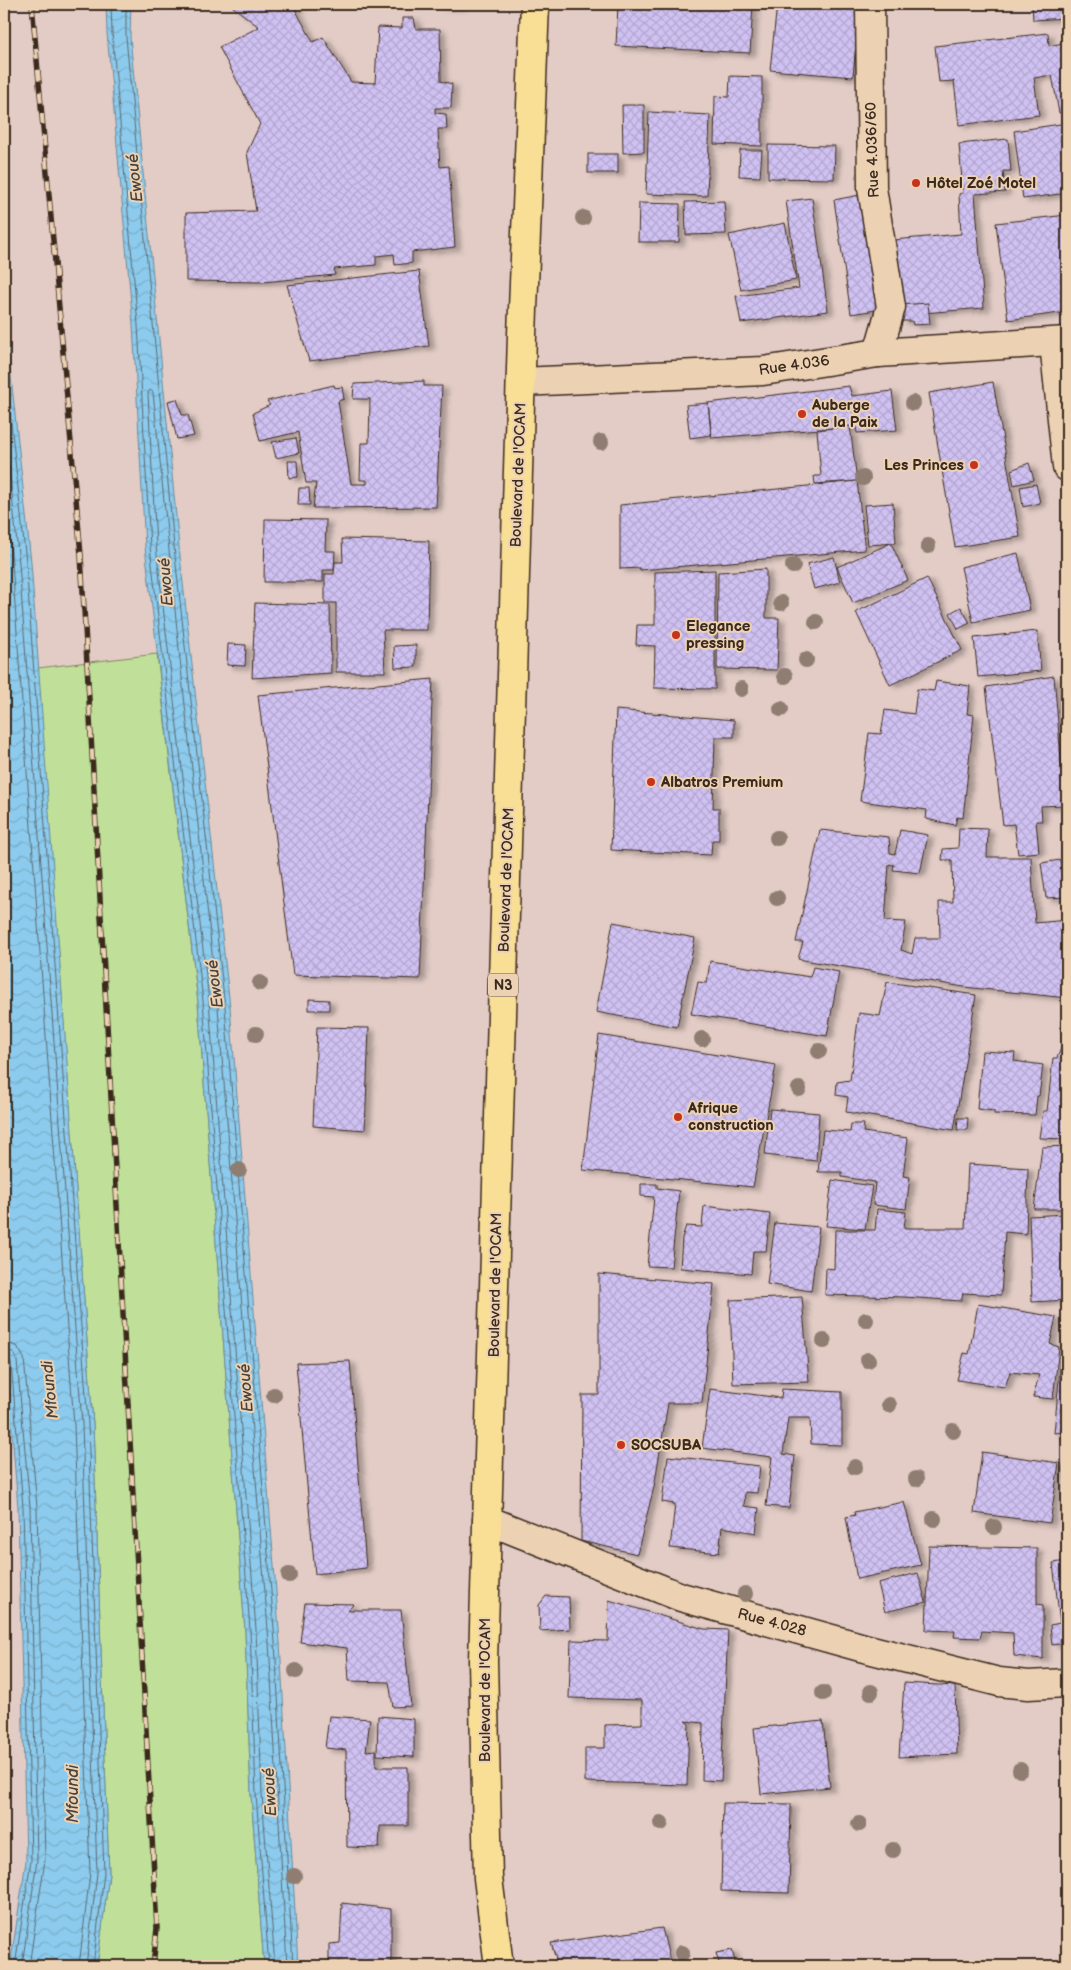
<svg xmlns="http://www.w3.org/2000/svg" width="1071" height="1970" viewBox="0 0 1071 1970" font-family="'Balsamiq Sans',sans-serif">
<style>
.grass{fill:#c0e099;stroke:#7e855c}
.water{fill:url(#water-waves);stroke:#6c8b9a}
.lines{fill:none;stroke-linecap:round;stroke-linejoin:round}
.shore{stroke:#5b6a71;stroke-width:1}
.building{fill:url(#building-cross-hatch);stroke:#3b2a1e;filter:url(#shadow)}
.minor-casing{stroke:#3b2a1e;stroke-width:31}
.tertiary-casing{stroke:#3b2a1e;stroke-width:31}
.trunk-casing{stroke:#3b2a1e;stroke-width:31}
.minor{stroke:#ecd1b3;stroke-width:28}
.tertiary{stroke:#ecd1b3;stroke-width:28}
.trunk{stroke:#f9df96;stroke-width:28}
.rail-casing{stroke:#3b2a1e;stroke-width:5.5}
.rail{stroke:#ecd1b3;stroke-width:4;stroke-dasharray:11;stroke-linecap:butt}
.tree{fill:#8e7d70}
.poi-dot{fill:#c8321e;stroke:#ecd1b3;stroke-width:2}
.labels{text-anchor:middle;stroke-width:4;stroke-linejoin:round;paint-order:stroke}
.shield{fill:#ecd1b3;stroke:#705c4b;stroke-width:1}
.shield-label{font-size:14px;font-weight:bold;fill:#3b2a1e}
.street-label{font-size:15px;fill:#3b2a1e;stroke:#ecd1b3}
.poi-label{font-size:15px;font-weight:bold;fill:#3b2a1e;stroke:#ecd1b3;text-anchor:start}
.water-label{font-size:16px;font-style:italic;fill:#47423d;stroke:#ecd1b3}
</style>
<defs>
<pattern id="water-waves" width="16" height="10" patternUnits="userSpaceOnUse" patternTransform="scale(1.25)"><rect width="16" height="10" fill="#8ccbed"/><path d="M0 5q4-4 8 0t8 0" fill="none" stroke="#7aaecb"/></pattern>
<pattern id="building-cross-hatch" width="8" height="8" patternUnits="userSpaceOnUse" patternTransform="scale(1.25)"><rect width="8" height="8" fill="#cfc1f2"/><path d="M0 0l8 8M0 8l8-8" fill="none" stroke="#b3a6cf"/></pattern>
<filter id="shadow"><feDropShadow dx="5.5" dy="3" stdDeviation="2.5" flood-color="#0004"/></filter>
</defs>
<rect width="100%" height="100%" fill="#e3ccc6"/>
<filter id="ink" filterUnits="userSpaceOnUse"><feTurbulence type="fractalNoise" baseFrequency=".02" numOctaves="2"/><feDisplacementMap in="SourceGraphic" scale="10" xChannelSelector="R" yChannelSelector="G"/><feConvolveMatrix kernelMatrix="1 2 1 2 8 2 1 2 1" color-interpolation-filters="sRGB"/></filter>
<g filter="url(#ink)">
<polygon class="grass" points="157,654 198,1002 245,1631 251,1794 264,1966 97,1966 109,1874 93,1424 38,668"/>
<g class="water">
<polygon points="106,4 131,4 130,37 179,547 230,1007 280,1642 298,1966 264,1966 251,1794 245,1631 198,1002 145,547 133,325 107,33"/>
<polygon points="4,312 31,562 93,1424 109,1874 97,1966 10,1966 26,1861 18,1508 4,1332"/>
</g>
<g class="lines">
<g class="shore">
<polyline points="111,4 112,33 138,325 150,547 203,1001 250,1630 256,1794 269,1966"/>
<polyline points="126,4 126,37 174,547 225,1007 275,1642 293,1966"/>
<polyline points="4,358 26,562 88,1424 104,1873 93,1966"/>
<polyline points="4,417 19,563 82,1424 97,1873 86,1966"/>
<polyline points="4,487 12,563 74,1425 90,1873 79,1966"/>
<polyline points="4,1342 17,1346 24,1358 37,1507 45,1860 29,1966"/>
<polyline points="4,1350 13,1352 17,1361 30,1507 37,1860 22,1966"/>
<polyline points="4,1356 9,1357 11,1362 23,1507 31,1860 15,1966"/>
<polyline points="275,1966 262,1794 256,1630 209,1001 156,546 148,393 150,390 153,392 180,659 218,1008 269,1642 287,1966"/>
</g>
</g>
<g class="building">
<polygon points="232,4 300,4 295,9 313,42 323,37 351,82 375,83 378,27 402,28 402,18 414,18 416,29 440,29 441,81 452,84 451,108 435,108 435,113 446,114 447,129 438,129 440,167 449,166 455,247 412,252 412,263 395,265 394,254 376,256 376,265 334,269 335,275 263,282 186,281 186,213 256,211 247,152 260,124 219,47 259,27 232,6"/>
<rect x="439" y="4" width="22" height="2"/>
<polygon points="618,4 753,4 750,53 616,46"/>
<polygon points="777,4 855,4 859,6 853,77 770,70"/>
<polygon points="1032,4 1067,4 1067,18 1033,20"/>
<polygon points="1048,33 1049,46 1067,42 1067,111 1059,113 1052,75 1034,78 1039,115 959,125 954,81 939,82 935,46"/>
<polygon points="730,76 762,77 762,146 714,144 715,96 729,97"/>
<polygon points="622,105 644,105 644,152 623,153"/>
<polygon points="649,112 710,115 707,196 646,194"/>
<polygon points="1067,123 1067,193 1023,199 1014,131"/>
<polygon points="1008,139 1011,171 1003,171 1005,192 975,194 984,308 899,315 893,240 961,234 959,194 963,193 959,144"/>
<polygon points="768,145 835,146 834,179 768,178"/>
<polygon points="740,150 762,150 760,177 739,176"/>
<rect x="588" y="154" width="30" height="19"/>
<polygon points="865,194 882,309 851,314 834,200"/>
<polygon points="812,198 828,311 741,323 736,296 799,288 786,201"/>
<polygon points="724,201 726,234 686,235 685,202"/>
<polygon points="639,203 680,204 679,242 638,242"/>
<polygon points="1067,215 1067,312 1008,320 996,223"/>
<polygon points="785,223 796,280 741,290 729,235"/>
<polygon points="419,271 429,346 309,361 287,285"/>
<polygon points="928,303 930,324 913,325 912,321 902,321 899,305"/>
<polygon points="424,381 424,386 442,386 436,507 313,508 316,483 306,483 298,432 260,441 253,413 270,405 267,401 334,385 335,388 342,387 344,399 338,401 351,484 367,484 367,480 360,480 361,443 369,443 370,399 353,399 354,384"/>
<polygon points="993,382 1020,537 955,547 929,393"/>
<polygon points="849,386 852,396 892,391 897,430 857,433 856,426 712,438 708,403"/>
<polygon points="177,399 182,415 188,415 194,436 177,439 168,401"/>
<polygon points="708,403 711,435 690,438 686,405"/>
<polygon points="850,426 857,481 815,484 814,476 821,476 817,430"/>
<polygon points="296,438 299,453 276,458 272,442"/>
<polygon points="288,461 297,461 298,477 289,478"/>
<polygon points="1029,463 1034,480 1014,485 1011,470"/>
<polygon points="857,481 865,550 640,570 640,568 620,569 620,505"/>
<polygon points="1036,484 1040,503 1023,507 1020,487"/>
<polygon points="299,488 309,488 310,505 298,505"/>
<polygon points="893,503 896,543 868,545 864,505"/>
<polygon points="265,519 326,520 325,551 335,551 334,570 323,570 323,582 264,582"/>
<polygon points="342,539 429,541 427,630 383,630 385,672 336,672 336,603 325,603 325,574 334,574 335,562 343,562"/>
<polygon points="891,543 908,580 853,603 837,567"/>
<polygon points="1018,553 1030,610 973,622 961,567"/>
<polygon points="834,557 840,582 814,589 807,564"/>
<polygon points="766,569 766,618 779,618 777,670 717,669 718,572"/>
<polygon points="715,570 715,689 654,688 655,646 636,645 637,625 655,625 655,572"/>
<polygon points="927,578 962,650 890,685 856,612"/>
<polygon points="255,603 330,605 331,673 252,678"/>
<polygon points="961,607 970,623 958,629 950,613"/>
<polygon points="1037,631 1041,671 978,677 974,638"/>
<polygon points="228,644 246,645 245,666 227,665"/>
<polygon points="416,645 416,667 395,668 394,646"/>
<polygon points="1054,676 1063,782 1067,782 1067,796 1065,796 1065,805 1041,806 1042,821 1036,821 1039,852 1018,854 1014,824 1003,825 986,687"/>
<polygon points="433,679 420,979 293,975 258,695"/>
<polygon points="936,681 970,686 967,714 974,715 963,818 957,817 955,825 926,819 927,810 860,801 869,733 881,734 885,710 914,714 917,689 934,691"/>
<polygon points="616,710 734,720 734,737 715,737 713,808 719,808 719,840 712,840 711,855 611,850"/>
<polygon points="959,828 988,829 987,857 1031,857 1035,923 1067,920 1067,998 964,987 798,959 803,942 796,942 820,830 889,837 890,853 895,854 900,830 928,835 920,873 893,870 894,865 889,864 885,921 906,922 901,950 912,954 915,938 940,938 939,902 953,902 952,860 942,860 943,849 958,848"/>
<polygon points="1060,860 1062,875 1067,874 1067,897 1046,898 1041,863"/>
<polygon points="613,922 695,938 677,1027 596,1012"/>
<polygon points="710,961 810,977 813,967 839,972 827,1036 691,1014 698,982 707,983"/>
<polygon points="887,982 976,995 954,1130 846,1112 848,1097 836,1095 837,1082 850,1080 859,1013 880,1016"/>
<polygon points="309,999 329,1000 329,1010 309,1010"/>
<polygon points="1067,1018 1067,1139 1039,1138 1043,1111 1047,1111 1053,1058 1057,1058 1062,1046 1062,1019"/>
<polygon points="317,1027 369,1028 365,1130 313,1126"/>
<polygon points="599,1035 776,1065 753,1187 583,1170"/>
<polygon points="982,1051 1015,1053 1014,1061 1043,1065 1039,1096 1037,1096 1035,1115 994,1114 994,1111 977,1109"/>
<polygon points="770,1109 819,1113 816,1161 765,1155"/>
<polygon points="958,1118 968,1118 967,1130 957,1130"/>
<polygon points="851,1124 864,1124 863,1132 908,1138 903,1176 910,1177 906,1209 873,1205 875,1182 842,1177 842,1172 818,1172 823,1130 850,1132"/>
<polygon points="1067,1146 1067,1209 1034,1209 1042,1147"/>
<polygon points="968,1164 1028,1168 1026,1234 1005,1232 1001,1295 963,1293 961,1301 904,1297 825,1295 826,1268 834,1269 835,1230 875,1230 877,1209 906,1212 904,1228 965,1228"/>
<polygon points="832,1180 872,1186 865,1229 826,1226"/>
<polygon points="641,1184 657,1184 657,1188 679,1191 671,1267 647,1266 654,1197 641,1196"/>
<polygon points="704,1206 770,1214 766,1251 753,1251 751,1274 680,1268 682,1238 686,1226 702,1227"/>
<polygon points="1066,1214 1067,1300 1032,1302 1029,1216"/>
<polygon points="775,1223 819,1227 811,1291 767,1284"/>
<polygon points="599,1274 714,1284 702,1403 668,1403 654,1487 637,1554 581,1541 582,1395 599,1395"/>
<polygon points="802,1297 809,1382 733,1384 730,1300"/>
<polygon points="978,1304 1056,1317 1050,1344 1059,1347 1053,1399 1033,1397 1039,1375 1010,1372 1005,1387 957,1380 964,1353 969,1354"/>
<polygon points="1065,1316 1067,1316 1067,1432 1054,1433"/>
<polygon points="350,1361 366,1568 315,1574 296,1363"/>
<polygon points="710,1389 781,1398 782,1389 842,1392 842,1445 811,1444 810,1418 788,1418 783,1454 795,1456 789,1508 766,1506 772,1457 702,1448"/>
<polygon points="982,1452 1059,1463 1050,1523 974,1513"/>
<polygon points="668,1456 760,1466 757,1493 745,1492 744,1506 759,1508 756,1533 722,1527 719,1553 670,1548 675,1504 662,1502"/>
<polygon points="904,1502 921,1565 857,1579 846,1517 855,1515 854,1512"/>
<polygon points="929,1546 1037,1548 1037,1604 1043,1605 1043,1659 1014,1656 1013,1633 982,1631 980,1638 954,1637 955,1631 926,1630"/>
<polygon points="1067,1561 1067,1643 1052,1645 1050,1625 1060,1623 1053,1563"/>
<polygon points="918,1573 926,1602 885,1612 878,1583"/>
<polygon points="546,1596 569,1597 570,1629 540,1631 539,1605"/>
<polygon points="609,1600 704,1629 728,1630 721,1781 702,1780 703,1723 685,1721 689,1724 687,1785 585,1782 585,1748 605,1748 605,1725 642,1724 642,1700 569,1698 571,1640 608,1641"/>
<polygon points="305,1603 354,1604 348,1610 401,1610 411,1706 393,1707 389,1682 349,1681 347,1648 300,1642"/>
<polygon points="904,1683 955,1686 957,1754 899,1757"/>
<polygon points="329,1716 370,1719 366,1751 376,1750 376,1767 408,1767 408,1826 380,1826 379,1848 347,1847 346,1750 325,1748"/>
<polygon points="378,1716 414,1719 414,1757 377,1755"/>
<polygon points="823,1721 830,1787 761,1794 754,1728"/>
<polygon points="723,1803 791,1804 789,1893 721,1891"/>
<polygon points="342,1903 391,1909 391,1966 329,1966 329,1944 340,1943"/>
<polygon points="662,1928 671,1966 558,1966 551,1943"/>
<polygon points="732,1950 736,1966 720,1966 716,1953"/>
</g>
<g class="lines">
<g class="minor-casing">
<g id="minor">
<polyline points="870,4 872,188 891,307 878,353"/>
<polyline points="1054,343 1067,467"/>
<polyline points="487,1520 681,1597 864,1648 999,1682 1028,1685 1067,1683"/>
</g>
</g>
<g class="tertiary-casing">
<polyline id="tertiary" points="521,382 763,371 878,353 1067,341"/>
</g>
<g class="trunk-casing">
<polyline id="trunk" points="499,1966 488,1878 483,1661 522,335 535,4"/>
</g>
<use href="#minor" class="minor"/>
<use href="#tertiary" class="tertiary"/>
<use href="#trunk" class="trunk"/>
<g class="rail-casing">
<polyline id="rail" points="32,4 81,555 157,1928 153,1966"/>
</g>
<use href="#rail" class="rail"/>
</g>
<g class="tree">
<circle cx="583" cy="218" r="8"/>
<circle cx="913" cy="403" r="8"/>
<circle cx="601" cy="442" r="8"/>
<circle cx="863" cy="478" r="8"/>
<circle cx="928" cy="546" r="8"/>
<circle cx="793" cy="566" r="8"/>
<circle cx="781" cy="603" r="8"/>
<circle cx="816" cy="622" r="8"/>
<circle cx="806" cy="660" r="8"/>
<circle cx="785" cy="676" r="8"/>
<circle cx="741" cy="689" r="8"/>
<circle cx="781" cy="709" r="8"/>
<circle cx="777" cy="838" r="8"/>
<circle cx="777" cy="898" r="8"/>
<circle cx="260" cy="983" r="8"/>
<circle cx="256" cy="1034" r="8"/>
<circle cx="702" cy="1039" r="8"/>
<circle cx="819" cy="1051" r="8"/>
<circle cx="799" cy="1089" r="8"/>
<circle cx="239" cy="1170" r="8"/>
<circle cx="866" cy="1320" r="8"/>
<circle cx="824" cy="1341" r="8"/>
<circle cx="868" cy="1360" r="8"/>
<circle cx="274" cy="1395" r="8"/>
<circle cx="889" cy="1405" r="8"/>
<circle cx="953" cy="1431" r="8"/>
<circle cx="855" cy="1467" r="8"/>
<circle cx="916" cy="1479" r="8"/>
<circle cx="934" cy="1519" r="8"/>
<circle cx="994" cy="1527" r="8"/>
<circle cx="289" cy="1575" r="8"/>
<circle cx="745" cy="1594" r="8"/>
<circle cx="296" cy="1671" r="8"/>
<circle cx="871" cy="1692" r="8"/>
<circle cx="823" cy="1693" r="8"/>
<circle cx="1020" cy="1770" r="8"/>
<circle cx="661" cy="1823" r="8"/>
<circle cx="859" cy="1824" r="8"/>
<circle cx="893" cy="1850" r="8"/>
<circle cx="294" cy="1876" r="8"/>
<circle cx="682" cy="1953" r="8"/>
</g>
</g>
<g class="poi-dot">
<circle cx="916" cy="183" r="5"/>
<circle cx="802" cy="414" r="5"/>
<circle cx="974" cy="465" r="5"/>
<circle cx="676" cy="635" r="5"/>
<circle cx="651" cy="782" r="5"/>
<circle cx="678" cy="1117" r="5"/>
<circle cx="621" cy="1445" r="5"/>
</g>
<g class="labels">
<rect class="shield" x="488" y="973.5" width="30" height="23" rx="4"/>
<g class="shield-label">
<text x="503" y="990">N3</text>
</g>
<g class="street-label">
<text transform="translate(872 150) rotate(-92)" y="5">Rue 4.036/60</text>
<text transform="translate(794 365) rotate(-8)" y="5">Rue 4.036</text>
<text transform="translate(518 475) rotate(-88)" y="5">Boulevard de l'OCAM</text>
<text transform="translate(506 880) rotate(-88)" y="5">Boulevard de l'OCAM</text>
<text transform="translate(495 1285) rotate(-89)" y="5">Boulevard de l'OCAM</text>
<text transform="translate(772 1622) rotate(15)" y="5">Rue 4.028</text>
<text transform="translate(485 1690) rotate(-90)" y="5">Boulevard de l'OCAM</text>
</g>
<g class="poi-label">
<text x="926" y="188">Hôtel Zoé Motel</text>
<text x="812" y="410">Auberge<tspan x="812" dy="17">de la Paix</tspan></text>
<text x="964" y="470" text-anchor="end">Les Princes</text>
<text x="686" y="631">Elegance<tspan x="686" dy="17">pressing</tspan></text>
<text x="661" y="787">Albatros Premium</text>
<text x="688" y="1113">Afrique<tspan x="688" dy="17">construction</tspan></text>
<text x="631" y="1450">SOCSUBA</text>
</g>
<g class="water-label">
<text transform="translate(134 178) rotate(-96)" y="6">Ewoué</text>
<text transform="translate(165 582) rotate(-94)" y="6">Ewoué</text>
<text transform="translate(214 984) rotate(-97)" y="6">Ewoué</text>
<text transform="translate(245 1388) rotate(-94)" y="6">Ewoué</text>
<text transform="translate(49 1390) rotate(-96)" y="6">Mfoundi</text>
<text transform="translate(269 1792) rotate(-93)" y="6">Ewoué</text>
<text transform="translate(72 1794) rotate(-90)" y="6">Mfoundi</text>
</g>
</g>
<rect width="1071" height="1970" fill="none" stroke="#ecd1b3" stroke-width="20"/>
<rect x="10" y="10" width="1051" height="1950" fill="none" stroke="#3b2a1e" stroke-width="2" filter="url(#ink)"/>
</svg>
